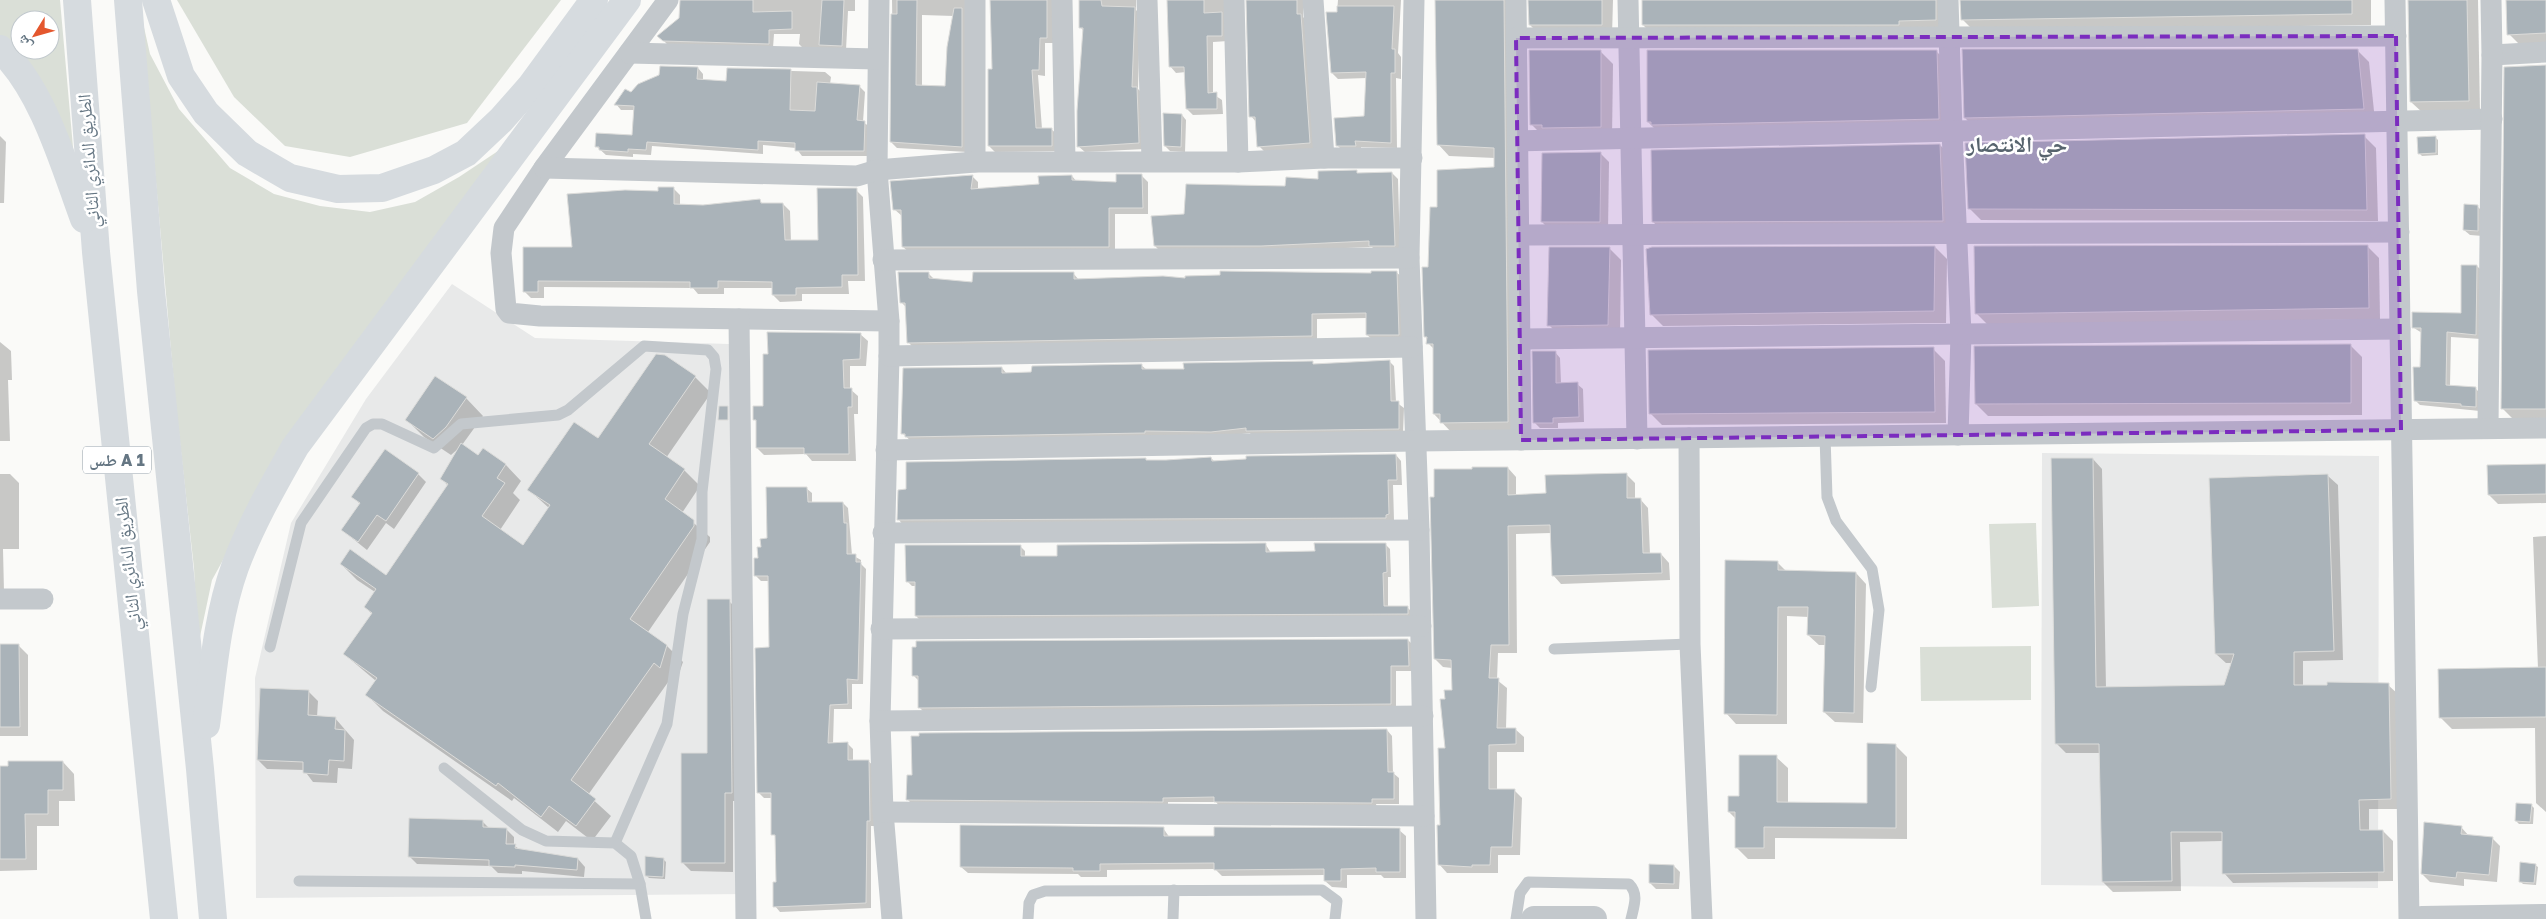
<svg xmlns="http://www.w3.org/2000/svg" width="2546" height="919" viewBox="0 0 2546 919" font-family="'Golos Text','Noto Naskh Arabic',sans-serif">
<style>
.built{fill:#e8e9e9}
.green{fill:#dadfd7;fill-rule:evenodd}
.shadow{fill:#0003;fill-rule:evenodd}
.building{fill:#aab3b9;stroke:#dcdcda}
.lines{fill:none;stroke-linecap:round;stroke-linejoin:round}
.service{stroke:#c3c8cc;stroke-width:11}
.minor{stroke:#c3c8cc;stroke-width:21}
.tertiary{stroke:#c3c8cc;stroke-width:26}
.trunk{stroke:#d6dbdf;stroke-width:28}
.marked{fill:#7b2cbf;fill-opacity:0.2;stroke:#7b2cbf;stroke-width:4;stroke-dasharray:10 6;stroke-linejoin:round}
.labels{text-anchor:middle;stroke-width:5;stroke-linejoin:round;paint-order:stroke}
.shield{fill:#fff;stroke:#939fa8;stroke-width:1}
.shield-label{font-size:16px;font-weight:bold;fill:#657683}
.street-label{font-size:18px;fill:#657683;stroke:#fff}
.district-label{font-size:22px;font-weight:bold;fill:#57646e;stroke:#fff}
</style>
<rect width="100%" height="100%" fill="#fafaf8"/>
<g class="built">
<polygon points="452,284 535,338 729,344 748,894 256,898 255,678 291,523 366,399"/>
<polygon points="2042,453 2379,456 2378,888 2041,885"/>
</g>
<g class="green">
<path d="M0 0H60L75 170 0 44ZM20 20H50V50H20Z"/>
<polygon points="177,0 561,0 467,123 350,157 285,146 234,97"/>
<polygon points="141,14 150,54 179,109 230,168 274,194 320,206 370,212 415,202 459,177 504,147 245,520 212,580 198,646 194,568 176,406"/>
<polygon points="2036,523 2039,606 1992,608 1989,524"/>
<polygon points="2031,646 2031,700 1921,701 1920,647"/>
</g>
<g class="shadow">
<polygon points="681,0 855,0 855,11 848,11 846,50 804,49 799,44 800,34 774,34 773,48 669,46 659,36 680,18"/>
<path d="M892 0H969L968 152 897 148 891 142 893 70ZM922 15 954 16 947 87 922 86Z"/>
<polygon points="991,0 1055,0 1053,43 1045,43 1045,76 1038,75 1042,129 1051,129 1058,135 1058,151 995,152 989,146 993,71"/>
<polygon points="1080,0 1136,0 1136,10 1140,14 1138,89 1143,94 1145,149 1085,152 1078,146 1084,31 1081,28"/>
<polygon points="1167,0 1229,0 1228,41 1213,42 1213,94 1222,100 1223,114 1193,115 1187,109 1186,72 1176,73 1170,66"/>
<polygon points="1248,0 1303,0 1303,17 1307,21 1316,149 1265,152 1259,146 1257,123 1251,116"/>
<polygon points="1338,0 1401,0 1398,53 1401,57 1401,79 1396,78 1397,148 1361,147 1361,151 1343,151 1337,145 1365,118 1367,78 1338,79 1332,73"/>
<polygon points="1436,0 1524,0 1519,433 1452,433 1434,414 1435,350 1428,343 1426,337 1430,269 1439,209 1495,168 1495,158 1449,156 1438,144"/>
<polygon points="1528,0 1613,0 1612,36 1541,36 1530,25"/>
<polygon points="1643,0 1957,0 1948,32 1655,37 1643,25"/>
<polygon points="1961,0 2371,0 2371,25 1974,31 1962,19"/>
<polygon points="2409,0 2478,0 2480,113 2423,113 2411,102"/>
<polygon points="2507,0 2546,0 2546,44 2520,45 2509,34"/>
<polygon points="2357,50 2369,62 2375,121 1977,130 1965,118"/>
<polygon points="1936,51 1948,63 1951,130 1660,134 1648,122"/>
<polygon points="1601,52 1613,64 1612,138 1543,136 1531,124"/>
<polygon points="2546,66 2546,420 2513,419 2502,408"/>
<polygon points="698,68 703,74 703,81 727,82 728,69 825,72 831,77 830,84 859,86 865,92 863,122 870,127 869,156 802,156 796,148 763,145 763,154 652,146 651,155 633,154 633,157 606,155 596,146 633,136 635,110 621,110 616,104 632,93"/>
<polygon points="1182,115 1186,120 1185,152 1170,151 1165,146"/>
<polygon points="0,136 6,142 4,203 0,203"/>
<polygon points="2364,136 2376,148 2378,221 1981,220 1969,208"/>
<polygon points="2435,137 2438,140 2438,155 2422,156 2419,153"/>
<polygon points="1940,145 1952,157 1955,232 1665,233 1653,222"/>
<polygon points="1600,153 1609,162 1608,231 1551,231 1542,222"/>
<polygon points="1356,172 1359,175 1392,173 1398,179 1400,251 1376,251 1372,247 1268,251 1161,252 1155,246 1185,215 1286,187"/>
<polygon points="972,176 978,182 978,190 1040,185 1072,176 1077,182 1117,184 1142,176 1148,182 1148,214 1115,214 1115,252 910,253 903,247 902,216 894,209"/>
<polygon points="673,188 680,195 680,206 703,206 760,201 764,205 783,204 790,211 791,242 820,241 856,190 863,197 865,281 848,281 849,294 802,294 802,301 780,302 773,295 773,288 724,288 724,294 698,294 693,288 544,287 544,298 531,298 524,291 573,248 660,193"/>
<polygon points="2477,206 2483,212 2483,236 2470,235 2464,230"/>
<polygon points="2367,246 2379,258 2380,319 1988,325 1976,313"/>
<polygon points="1935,247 1947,259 1946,323 1663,326 1651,314"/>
<polygon points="1609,248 1621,260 1620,337 1561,337 1549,325"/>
<polygon points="2477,266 2482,271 2481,339 2451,337 2450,386 2475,388 2480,393 2480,411 2420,405 2415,400 2422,369 2422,333 2414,328 2463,314"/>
<polygon points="1396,272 1402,277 1404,340 1373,340 1367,335 1367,318 1317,319 1317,341 914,348 909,343 906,307 901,302 929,274 934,279 974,283 1073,273 1079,280 1186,279"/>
<polygon points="860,334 868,341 866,366 850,366 850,389 858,396 858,414 854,414 856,461 812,461 806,454 764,455 757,448 757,422 754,419 765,407"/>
<polygon points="0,342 11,351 12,380 8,380 10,441 0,441"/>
<polygon points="2350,345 2362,357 2362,415 1988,416 1976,404"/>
<polygon points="1933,349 1945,361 1946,423 1662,425 1650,413"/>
<polygon points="1555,352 1560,358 1561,384 1577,384 1583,389 1584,422 1558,423 1558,428 1540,428 1535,423"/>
<polygon points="1389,361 1394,366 1396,402 1404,408 1403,433 1252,436 1250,433 1217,437 912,442 902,433 1002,368 1007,374 1141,365 1147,370 1185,370 1312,362 1314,365"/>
<polygon points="695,377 711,393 666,458 684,470 700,486 682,513 710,537 710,542 648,632 667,646 683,662 676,682 671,678 588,795 611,816 592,841 566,821 558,832 514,798 512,801 383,711 367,695 376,681 344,654 372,614 365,607 375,592 357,580 341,564 386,577 448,486 442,479 460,447 451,455 424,437 407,420 466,398 483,416 462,445 479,457 484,450 506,465 521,481 513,493 520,500 500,530 523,547 549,508 529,490 599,440"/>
<polygon points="1396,455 1401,461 1402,485 1393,485 1394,520 904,526 899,520 1145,459 1147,461 1211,458 1215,462"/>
<polygon points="2093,459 2102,469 2106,688 2225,687 2232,663 2226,663 2216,654 2328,476 2338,485 2343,660 2303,661 2303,686 2388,685 2398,694 2400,809 2369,809 2369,831 2383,831 2393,841 2393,881 2233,883 2224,873 2223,841 2180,842 2181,891 2113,892 2103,882 2101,753 2066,753 2056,743"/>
<polygon points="2546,465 2546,503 2498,504 2489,495"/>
<polygon points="1508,468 1516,477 1516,496 1547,495 1626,474 1635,483 1635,499 1640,499 1648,508 1650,554 1661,554 1669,563 1670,580 1561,584 1553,575 1551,533 1516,534 1517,653 1498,653 1497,680 1507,688 1506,729 1515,729 1524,737 1524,752 1497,752 1497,790 1514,790 1522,798 1520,855 1498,855 1498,873 1447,873 1439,864 1446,750 1446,700 1454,691 1452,668 1443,667 1435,659"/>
<polygon points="0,474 10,474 19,483 19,549 3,549 4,592 0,592"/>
<polygon points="418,474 426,482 394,529 386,523 367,550 342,530 360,504 353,497"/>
<polygon points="806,488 812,493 812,503 843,503 848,508 852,555 861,560 861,564 866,569 863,684 852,684 852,709 834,709 833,744 848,744 853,749 853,762 868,761 874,766 875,826 871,826 871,908 780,912 775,906 777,883 777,838 773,834 772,798 764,798 758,792 770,649 769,581 761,581 756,576 762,548"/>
<polygon points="2546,536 2546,812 2536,803 2535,728 2452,729 2440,717 2538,669 2533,537"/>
<polygon points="1385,544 1390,549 1391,577 1388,577 1388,607 1407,607 1412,612 1412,618 921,621 916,616 916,586 912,586 907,581 1020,546 1025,551 1025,557 1058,557 1266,545 1271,553 1316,552"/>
<polygon points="1777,562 1786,571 1856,573 1866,584 1863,723 1835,722 1824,712 1826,645 1819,645 1808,635 1809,617 1787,616 1787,724 1736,724 1726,713"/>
<polygon points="729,601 738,610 740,801 733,801 733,872 691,871 682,862 709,755"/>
<polygon points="1408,640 1413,645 1414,671 1396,671 1396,709 925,713 920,708 919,681 914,676"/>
<polygon points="0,645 19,646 28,655 28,736 0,736"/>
<polygon points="309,692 318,701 317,717 335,718 354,740 352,769 338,768 337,783 313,782 304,770 267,769 258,760"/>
<polygon points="1387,730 1392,736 1393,773 1399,778 1399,804 1376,804 1377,808 1220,807 1216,802 1168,802 1168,807 913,805 907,799 920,737"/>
<polygon points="1895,745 1907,757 1907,839 1775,838 1775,859 1748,859 1736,847 1736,819 1729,812 1776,757 1788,768 1788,804 1869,804"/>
<polygon points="63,762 74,774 75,801 59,801 59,826 37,826 37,870 0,871 0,768"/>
<polygon points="2531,805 2534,808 2533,824 2519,824 2516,821"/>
<polygon points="483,822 490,829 506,829 514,837 514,845 520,850 578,859 585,867 584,877 522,871 522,874 498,873 491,866 417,864 409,856"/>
<polygon points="2461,827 2469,836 2492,838 2500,846 2497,882 2464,879 2464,886 2430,882 2422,874"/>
<polygon points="1163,828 1170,838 1399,830 1406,836 1406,878 1384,878 1381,875 1347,875 1347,888 1332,887 1325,881 1325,875 1222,876 1215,869 1107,870 1107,877 1081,877 1078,874 968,873 961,867"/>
<polygon points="663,859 666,862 665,879 649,878 647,876"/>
<polygon points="2535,865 2538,867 2536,885 2523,884 2520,881"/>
<polygon points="1674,866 1680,872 1679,889 1656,889 1650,883"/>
</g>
<g class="building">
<polygon points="680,0 753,0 753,12 792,11 792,29 769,30 769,44 663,41 657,36 679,18"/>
<polygon points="822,0 844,0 842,46 819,45"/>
<polygon points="897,0 917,0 916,85 945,86 947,47 954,8 962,8 962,147 890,142 891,14 897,14"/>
<polygon points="990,0 1047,0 1047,38 1040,38 1039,70 1032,70 1036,128 1052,128 1052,146 988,146 988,69 992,69"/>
<polygon points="1079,0 1101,0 1102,6 1135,7 1132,87 1137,87 1139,143 1077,147 1077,111 1083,28 1079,28"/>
<polygon points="1167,0 1204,0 1204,13 1222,12 1222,36 1207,36 1208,93 1217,92 1217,109 1186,109 1184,67 1169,67"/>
<polygon points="1246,0 1297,0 1297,14 1301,14 1310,143 1257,147 1255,117 1249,117"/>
<polygon points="1435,0 1504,0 1508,422 1440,423 1440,414 1433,414 1433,344 1426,344 1427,337 1424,337 1422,267 1428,267 1430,207 1437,207 1437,170 1494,167 1494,148 1437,145"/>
<polygon points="1528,0 1602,0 1602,25 1529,25"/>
<polygon points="1642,0 1936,0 1936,20 1899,21 1899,25 1642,25"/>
<polygon points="1960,0 2352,0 2352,14 1961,20"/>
<polygon points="2408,0 2467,0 2469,101 2410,102"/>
<polygon points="2506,0 2546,0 2546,33 2507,35"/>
<polygon points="1337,6 1394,6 1392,49 1395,49 1395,73 1391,73 1391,143 1355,141 1356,146 1336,146 1334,118 1364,116 1366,72 1331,73 1326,12 1337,12"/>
<polygon points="1962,49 2358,49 2364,109 1964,118"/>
<polygon points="1529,50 1601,50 1601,127 1542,128 1542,125 1530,125"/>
<polygon points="1647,50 1937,50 1939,119 1651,125 1651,122 1647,122"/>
<polygon points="2546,65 2546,409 2501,409 2504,67"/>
<polygon points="660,66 698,67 697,79 726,81 727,68 791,69 790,110 815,111 817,82 860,85 857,120 865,121 864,151 795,151 795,143 758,141 758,150 647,142 646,150 628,149 628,152 599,150 599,147 595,147 596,133 632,135 634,106 614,105 625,89 631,92 638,84 659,75"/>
<polygon points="1163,113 1182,114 1181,147 1164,146"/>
<polygon points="2365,134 2367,210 1968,209 1965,143"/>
<polygon points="2436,136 2436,153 2418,154 2417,137"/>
<polygon points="1940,144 1943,221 1652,222 1651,150"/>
<polygon points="1601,152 1600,222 1541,222 1542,153"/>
<polygon points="1357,170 1357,173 1392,172 1395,246 1369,246 1369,241 1261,246 1154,246 1151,216 1184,214 1186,184 1285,186 1286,177 1318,179 1318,171"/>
<polygon points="1116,174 1142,174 1143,208 1109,208 1109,247 902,247 901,210 893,210 890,181 973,175 971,189 1039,184 1038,176 1072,175 1072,180 1116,182"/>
<polygon points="658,187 674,187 674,204 703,205 760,199 761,203 783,203 785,240 818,240 817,188 857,188 858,275 842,275 842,287 796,288 796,295 772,295 772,282 718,281 718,288 690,288 690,282 538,281 538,292 523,292 523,247 572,247 567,194 625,190 658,191"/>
<polygon points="2464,204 2478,205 2478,231 2463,230"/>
<polygon points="2368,245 2369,308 1975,314 1974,246"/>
<polygon points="1935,246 1934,311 1650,315 1646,249 1652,247"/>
<polygon points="1549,247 1610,247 1608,325 1547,326"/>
<polygon points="2461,265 2477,265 2476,335 2447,332 2446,385 2476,387 2476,407 2461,406 2461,404 2414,401 2413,367 2420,367 2421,328 2412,328 2412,312 2461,313"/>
<polygon points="1220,271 1371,273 1371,271 1397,271 1399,335 1366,335 1366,313 1312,314 1312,336 907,343 905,303 900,303 898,272 929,272 929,278 972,282 973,272 1074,272 1074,279 1163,276 1185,278 1185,276 1220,275"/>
<polygon points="767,332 861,333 860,359 843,360 844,388 852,388 852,407 848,407 849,454 804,454 804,448 756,448 756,420 753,420 753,406 763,406 763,354 768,354"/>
<polygon points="2351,344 2351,403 1975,404 1974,346"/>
<polygon points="1934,347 1935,412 1649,414 1648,350"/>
<polygon points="1532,351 1556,351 1556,383 1578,382 1579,417 1553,418 1553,423 1533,423"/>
<polygon points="656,354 665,355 696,376 649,444 685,469 665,499 694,520 694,526 630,619 667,645 660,668 654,663 571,780 596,799 576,826 549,806 541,817 498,783 496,786 365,695 377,678 343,654 372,613 364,607 376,589 340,564 350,549 386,575 448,484 440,479 461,443 478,455 483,448 506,464 497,478 505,483 482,516 523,545 550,505 527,490 574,422 598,438"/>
<polygon points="1390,360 1391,401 1399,401 1399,429 1246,431 1246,428 1211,432 1145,431 1145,433 905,437 905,434 901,434 903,368 1002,367 1002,373 1031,372 1032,366 1142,364 1142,369 1184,369 1183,363 1313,361 1313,364"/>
<polygon points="435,376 467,397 446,427 433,439 405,420"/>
<polygon points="719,406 728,406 728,420 718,420"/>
<polygon points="385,449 419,473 386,521 377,515 358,542 341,530 360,503 351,497"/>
<polygon points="1396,454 1397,480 1388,480 1389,514 1386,515 1386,518 897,520 898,490 906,489 906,462 1146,458 1146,460 1166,460 1211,457 1212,461 1246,459 1246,456"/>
<polygon points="2051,458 2093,458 2096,687 2224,685 2234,654 2215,654 2209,478 2328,474 2334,651 2294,652 2294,685 2327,685 2327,682 2389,683 2391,799 2359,800 2360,830 2383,830 2384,872 2222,874 2222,832 2171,832 2172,881 2102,882 2099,744 2055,744"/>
<polygon points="2546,464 2546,494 2488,495 2487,465"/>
<polygon points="1472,467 1508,467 1508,495 1546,493 1545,475 1627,473 1627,498 1641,498 1643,553 1661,553 1662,573 1552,576 1550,525 1508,526 1509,645 1491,645 1489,678 1499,678 1497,728 1516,728 1516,744 1489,745 1489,789 1515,789 1512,847 1491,847 1490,865 1472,865 1472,867 1438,865 1437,825 1440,825 1438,748 1445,748 1440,699 1445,699 1444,690 1452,690 1451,660 1434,659 1430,497 1434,497 1434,469 1472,469"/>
<polygon points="766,487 807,487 808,502 843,502 844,523 847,523 847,554 856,554 856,562 861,562 858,680 847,679 848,704 830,705 828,743 848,742 848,760 869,760 870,821 867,821 866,903 773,907 773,882 776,882 775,835 771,835 771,793 757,793 755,648 769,647 768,576 754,576 754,558 758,558 757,547 761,547 760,539 767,538"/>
<polygon points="1266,543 1266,552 1315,551 1314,543 1386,543 1387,572 1383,573 1384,606 1408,606 1408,614 915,616 915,582 906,582 905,545 1021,545 1021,556 1057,556 1057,545"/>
<polygon points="1725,560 1778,561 1778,570 1856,572 1854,713 1823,712 1825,636 1807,635 1808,607 1778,607 1777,715 1724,714"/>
<polygon points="707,599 730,599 732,793 725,793 725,863 681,863 681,753 707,753"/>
<polygon points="1408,639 1409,666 1391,666 1391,704 918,708 918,676 912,676 912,647 916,647 916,641"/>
<polygon points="0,644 19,644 20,727 0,727"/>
<polygon points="2546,667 2546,717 2439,718 2438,669"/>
<polygon points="260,688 309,690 308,715 336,717 335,729 345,730 344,761 329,760 328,775 303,773 303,762 257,760"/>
<polygon points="1387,729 1388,772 1394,772 1394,799 1372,799 1372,803 1214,802 1214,797 1163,798 1163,802 906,800 907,775 912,775 911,736 919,736 919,733"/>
<polygon points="1867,743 1896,744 1896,828 1764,827 1764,848 1735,848 1735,812 1728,812 1728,796 1739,796 1739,755 1777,755 1777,802 1867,803"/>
<polygon points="8,761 63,761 63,790 48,790 48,814 25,814 26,859 0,859 0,766 8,766"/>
<polygon points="2516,803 2532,804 2530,822 2515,821"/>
<polygon points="409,818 483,820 483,827 507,828 506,844 516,844 515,848 578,858 577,870 515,865 515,867 489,866 489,860 408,857"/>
<polygon points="2424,822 2462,826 2461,834 2493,837 2489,875 2457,872 2456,878 2421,874"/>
<polygon points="960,825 1164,827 1164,836 1214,836 1214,827 1400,828 1400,872 1376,872 1376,868 1341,869 1341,881 1324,881 1324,869 1214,870 1214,863 1100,864 1100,871 1073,871 1073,868 960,867"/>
<polygon points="645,856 664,858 663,877 645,876"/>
<polygon points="2520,862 2536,864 2534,883 2519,882"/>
<polygon points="1649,864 1674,865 1674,884 1649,883"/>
</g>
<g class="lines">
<g class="service">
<polyline points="1825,436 1827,497 1836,521 1872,569 1879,610 1871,687"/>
<polyline points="270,647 301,523 366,428 373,424 382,424 434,448 461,424 558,415 568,410 644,346 708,350 714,357 716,369 702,492 702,539 683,614 667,724 615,843"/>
<polyline points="1554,649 1690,644"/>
<polyline points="444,768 522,830 546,841 615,843 631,856 640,884 646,919"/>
<polyline points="299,881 640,884"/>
<polyline points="1028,919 1029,903 1033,895 1045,891 1314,890 1322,890 1337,901 1335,919"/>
<polyline points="1173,919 1174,890"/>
<path d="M1516 919 1520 893 1528 882 1629 884C1639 894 1634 906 1631 919"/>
</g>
<g class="minor">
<polyline points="668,0 544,168 504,228 501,253 506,309 509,313 540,316 889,321"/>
<polyline points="879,0 877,170 889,321 889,356 880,721 883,812 892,919"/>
<polyline points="1062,0 1065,161"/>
<polyline points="1147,0 1152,160"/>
<polyline points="1234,0 1238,162"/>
<polyline points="1313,0 1324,158"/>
<polyline points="1414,0 1409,258 1419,530 1426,919"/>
<polyline points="1516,0 1521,440"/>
<polyline points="1628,0 1637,439"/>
<polyline points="1948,0 1952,131 1961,334 1958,435"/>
<polyline points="2395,0 2409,919"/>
<polyline points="1516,38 2396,36"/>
<polyline points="629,53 877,59"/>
<polyline points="2492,55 2546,52"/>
<polyline points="1518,141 2492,119"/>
<polyline points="975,162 975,0"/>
<polyline points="544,168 857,176 877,170 975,162 1238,162 1324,158 1412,158"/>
<polyline points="1518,235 2399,232"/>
<polyline points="883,260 1409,258"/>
<polyline points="739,319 746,919"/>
<polyline points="1519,339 2400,329"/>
<polyline points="889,356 1412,347"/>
<polyline points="2488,428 2492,55 2491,0"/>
<polyline points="1689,438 1690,644 1702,919"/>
<polyline points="886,450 1415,441 2546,428"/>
<polyline points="883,533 1419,530"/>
<polyline points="0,599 43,599"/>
<polyline points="881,629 1421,626"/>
<polyline points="880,721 1423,716"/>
<polyline points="883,812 1424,816"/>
</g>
<g class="tertiary">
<polyline points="1534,919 1594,919"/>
<polyline points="2422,919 2546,917"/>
</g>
<g class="trunk">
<polyline points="77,0 96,252 164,919"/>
<polyline points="128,0 151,291 200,769 213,919"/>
<polyline points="156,0 181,76 206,113 247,153 290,178 338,189 382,188 434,170 466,153 501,120 531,86 594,0"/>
<path d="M0 49C43 89 64 165 84 219"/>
<path d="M206 725C213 672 217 617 235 567 251 524 273 486 295 447L627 0"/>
</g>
</g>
<path class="marked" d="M2396 36 2401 430 1521 440 1516 38Z"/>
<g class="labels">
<rect class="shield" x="83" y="446.5" width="68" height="27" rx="4"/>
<g class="shield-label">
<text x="117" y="466">طس A 1</text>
</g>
<g class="street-label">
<text transform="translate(89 161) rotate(-94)" y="6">الطريق الدائري الثاني</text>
<text transform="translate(128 564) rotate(-96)" y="6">الطريق الدائري الثاني</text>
</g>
<g class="district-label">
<text x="2017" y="152">حي الانتصار</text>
</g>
</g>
<g transform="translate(35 35) rotate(233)"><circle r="24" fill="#ffffff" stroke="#c1c8cd"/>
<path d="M0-4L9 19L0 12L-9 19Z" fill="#e4572e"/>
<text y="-8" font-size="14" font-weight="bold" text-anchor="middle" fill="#657683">ش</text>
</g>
</svg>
